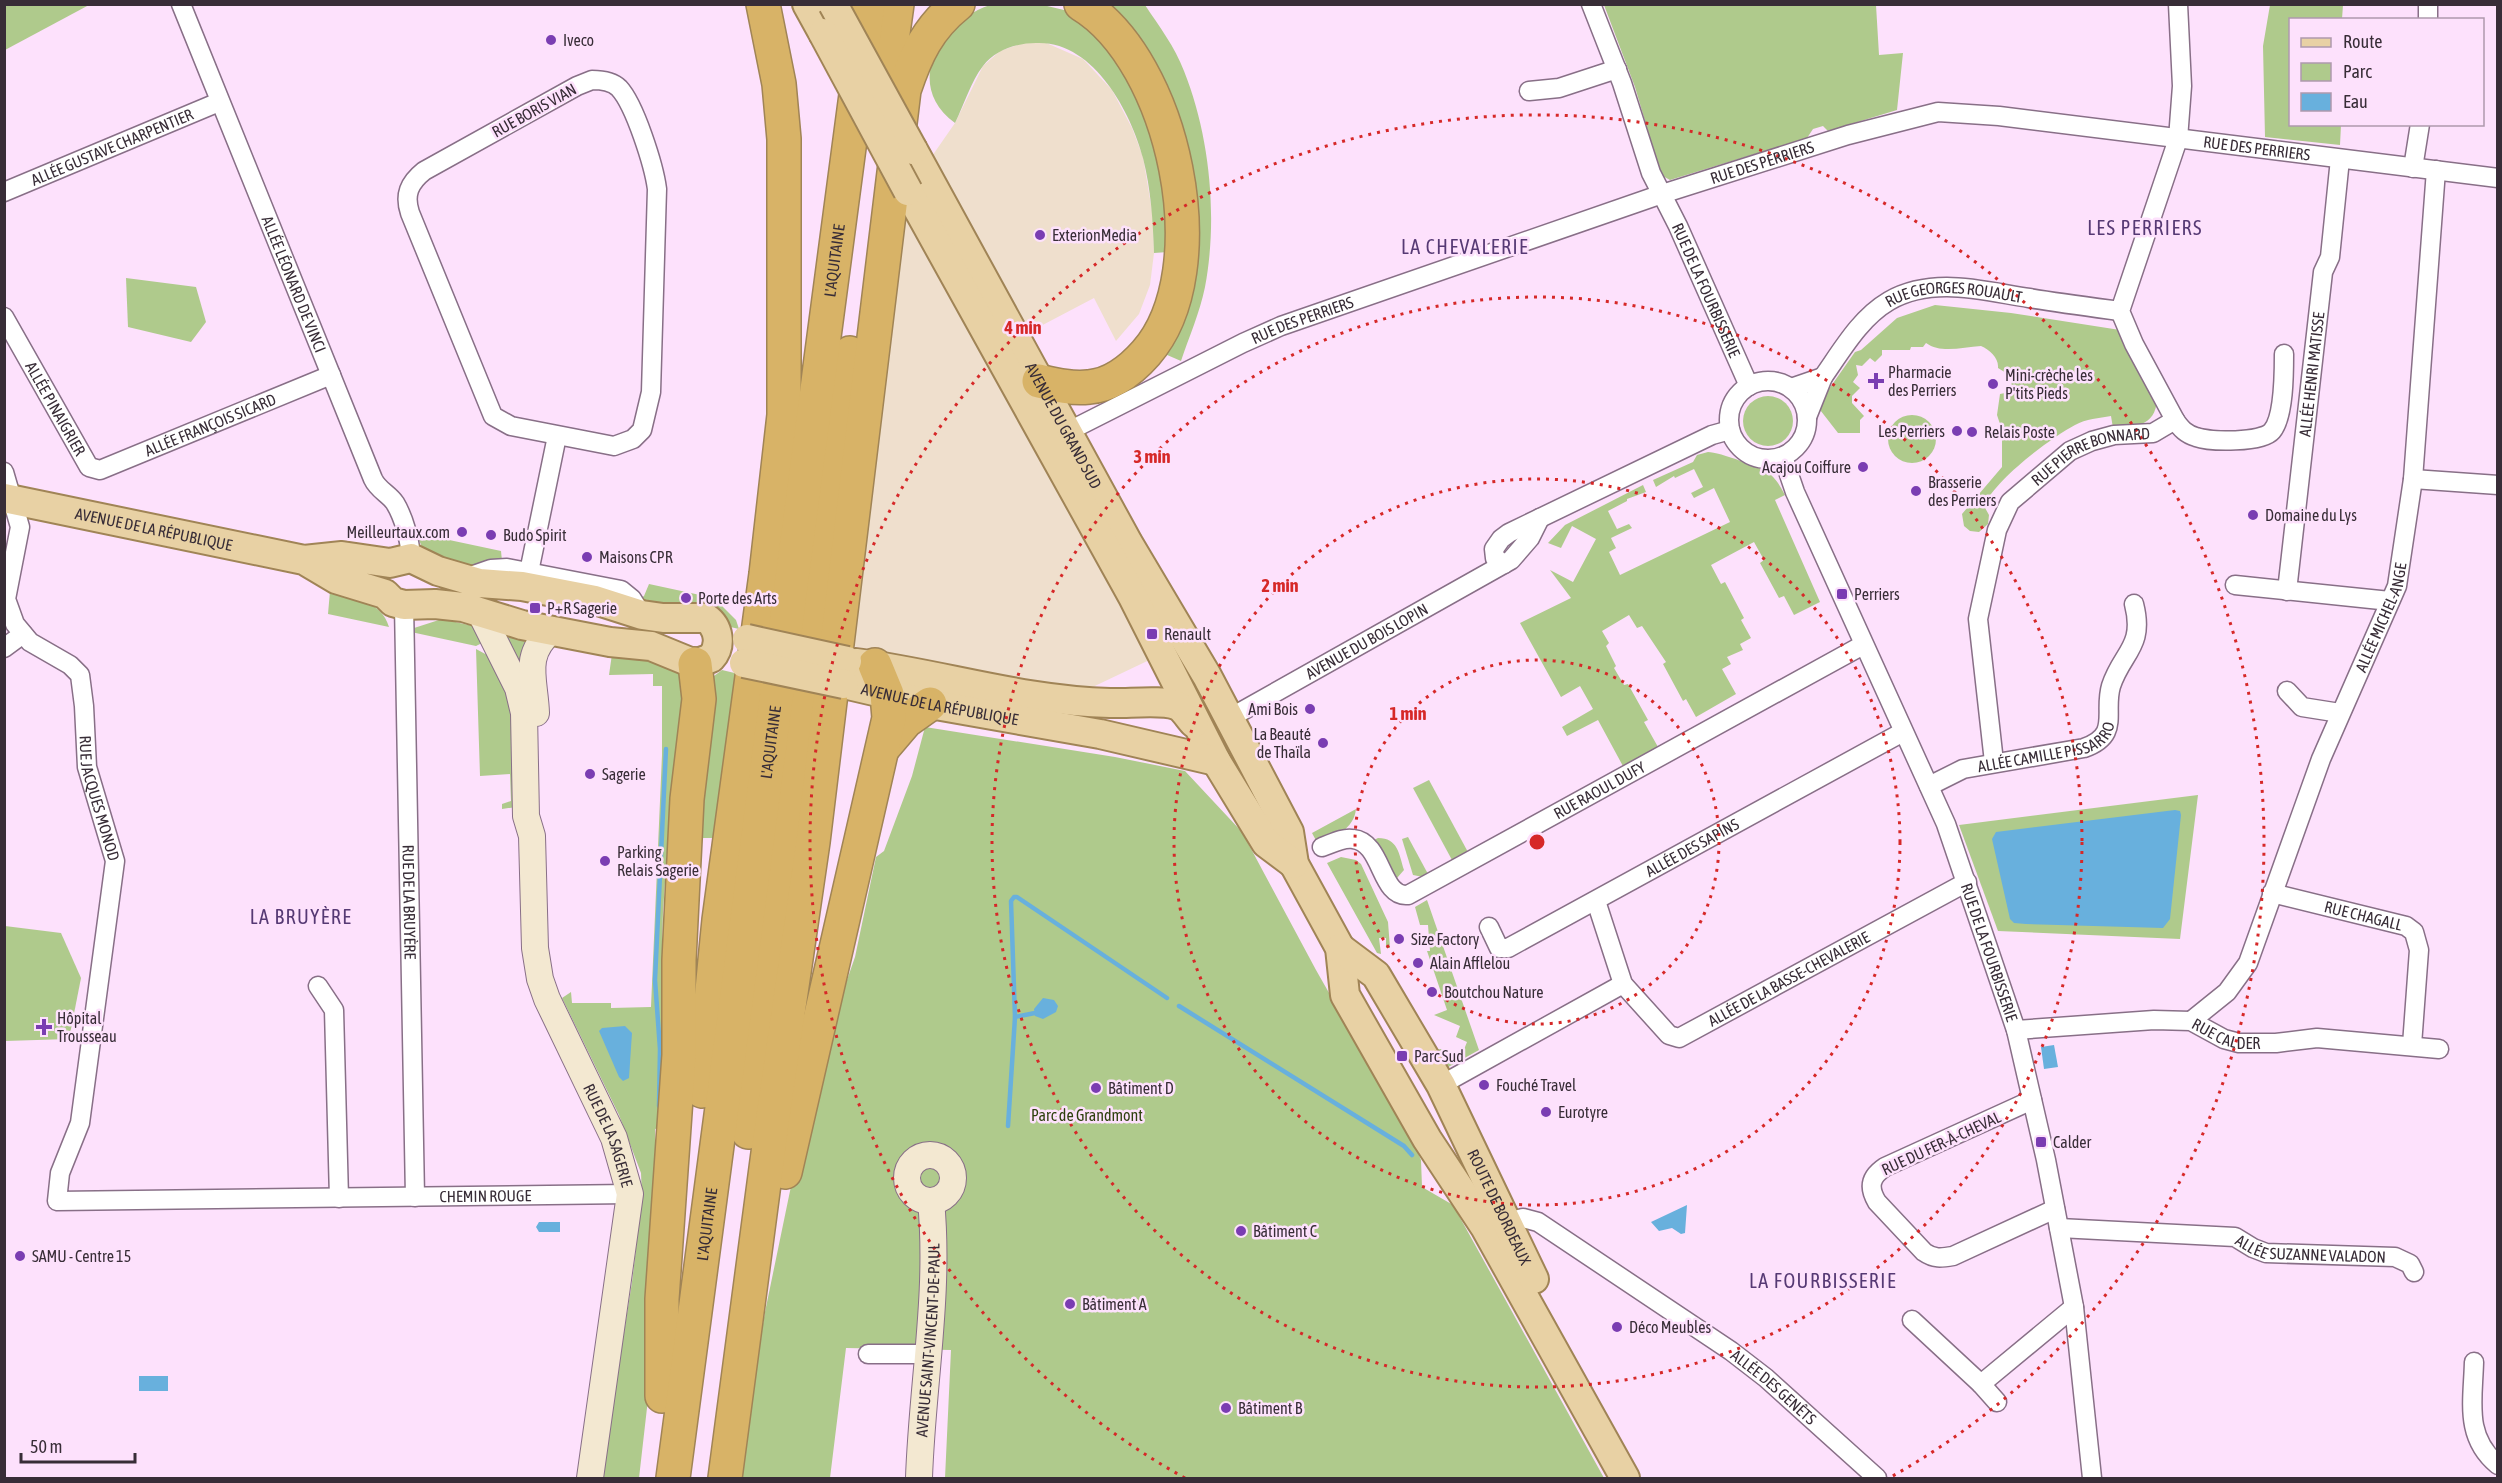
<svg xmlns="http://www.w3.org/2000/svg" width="2502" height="1483" viewBox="0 0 2502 1483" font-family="'Asap Condensed',sans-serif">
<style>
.industrial{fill:#efdfcd}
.green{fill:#afca8c}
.water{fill:#68b0dd}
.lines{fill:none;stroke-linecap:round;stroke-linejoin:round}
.stream{stroke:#68b0dd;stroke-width:4.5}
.street-casing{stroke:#886f87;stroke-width:21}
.secondary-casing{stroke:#886f87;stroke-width:28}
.primary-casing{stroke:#a08456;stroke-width:32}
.highway-casing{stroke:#a08456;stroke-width:36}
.street{stroke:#fff;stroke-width:18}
.secondary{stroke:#f3e8d1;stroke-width:26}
.primary{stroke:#e8d1a4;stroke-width:28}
.highway{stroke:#d8b367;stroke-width:33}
.primary-bridge-casing{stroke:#a08456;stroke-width:32;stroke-linecap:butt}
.primary-bridge{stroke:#e8d1a4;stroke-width:28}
.ring{fill:none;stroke:#d62828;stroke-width:3;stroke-dasharray:3 6}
.poi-dot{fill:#7a3db2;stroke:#fde1fc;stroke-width:2}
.labels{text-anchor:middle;stroke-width:5;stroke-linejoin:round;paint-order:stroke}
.poi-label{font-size:16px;fill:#382d37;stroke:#fde1fc;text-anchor:start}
.street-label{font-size:16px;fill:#382d37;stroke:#fde1fc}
.park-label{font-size:16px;fill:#2e400e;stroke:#fde1fc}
.quarter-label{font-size:20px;letter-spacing:1.5px;fill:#563974;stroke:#fde1fc}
.centre{fill:#d62828;stroke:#fde1fc;stroke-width:3}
.ring-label{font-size:18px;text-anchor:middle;font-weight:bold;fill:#d62828;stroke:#fde1fc;stroke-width:5;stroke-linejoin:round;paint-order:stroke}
</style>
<rect width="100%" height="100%" fill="#fde1fc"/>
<polygon class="industrial" points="1044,42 1083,59 1112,90 1132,128 1143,157 1153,217 1154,253 1150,285 1139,314 1116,341 1094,298 997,349 1162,654 1078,694 848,645 905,195 955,123 983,66 1000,51 1023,43"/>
<g class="green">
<polygon points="5,4 89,4 89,5 5,50"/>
<path d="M990 5H1043L1064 10 1066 5H1145C1159 26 1175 47 1184 71 1210 136 1218 218 1205 287 1200 312 1189 337 1181 361L1151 348 1182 251 1154 253C1153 221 1151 190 1143 158 1131 112 1093 40 1036 43 1017 43 995 50 983 66 971 81 964 105 955 123 903 85 939 22 990 5Z"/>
<polygon points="1604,5 1876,5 1879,55 1903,53 1897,110 1828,131 1823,126 1813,129 1807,138 1670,180 1661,175 1635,87"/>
<polygon points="2270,5 2343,5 2342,19 2290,20 2290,124 2341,125 2340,145 2265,137 2263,46"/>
<polygon points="126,278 196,287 206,322 191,342 128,327"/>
<path d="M1935 305 2011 313 2120 330 2157 400C2155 427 2135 426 2113 428L2111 416C2099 418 2086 419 2075 425 2049 439 1995 480 1984 506L1989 515 1988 524 1979 532 1970 531 1964 526 1962 514 2002 467V430L1997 415 2000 394 2010 392 2012 389 2011 376 1998 368C1999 358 1990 350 1981 346 1963 347 1941 354 1926 343L1923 347H1911L1910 350H1882V355L1875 362 1870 358 1862 366 1856 365 1858 375 1853 382 1860 388 1852 396V403L1864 416 1860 420V433H1838L1817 406 1855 352 1861 350 1897 318Z"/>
<circle cx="1768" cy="421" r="25"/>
<circle cx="1912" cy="439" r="24"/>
<path d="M1708 452C1719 452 1763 468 1771 475 1777 480 1781 488 1785 495L1775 500 1820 602 1794 615 1784 596 1779 598 1760 563 1764 560 1754 542 1711 565 1721 584 1725 582 1744 618 1741 620 1751 638 1740 644 1743 650 1727 657 1731 664 1722 669 1736 694 1696 717 1686 699 1683 701 1663 664 1666 662 1642 626 1637 628 1629 615 1602 631 1609 643 1606 646 1616 666 1614 668 1624 685 1628 684 1648 720 1644 722 1658 747 1624 768 1598 720 1567 736 1562 727 1593 709 1580 686 1561 697 1520 623 1571 598 1550 570 1573 582 1596 539 1572 526 1561 548 1548 543 1565 525 1643 485 1646 492 1627 499V501L1608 511 1617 529 1629 524 1632 528 1611 538 1616 548 1609 552 1620 575 1730 522 1714 488 1694 498 1691 493 1703 487 1694 469 1675 478 1674 476 1656 487 1653 480 1693 462 1697 455Z"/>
<polygon points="421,534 501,551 502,561 466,570 423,549 417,536"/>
<polygon points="649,584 714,598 736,620 739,629 670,613 639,599 644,596"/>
<path d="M330 591C352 597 382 601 389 627L328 614Z"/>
<polygon points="442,619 473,626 482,643 476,646 411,632 411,629"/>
<polygon points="497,628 521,637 525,642 525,678"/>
<polygon points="476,649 489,656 512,708 516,807 502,809 502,804 511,801 510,774 480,776"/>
<polygon points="612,654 634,655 666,665 676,670 685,682 688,730 669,822 663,912 662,946 668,1028 668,1125 655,1129 656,1329 639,1478 601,1478 632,1282 642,1198 641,1173 619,1115 562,998 571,992 572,1003 611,1003 611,1008 651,1007 662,755 662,686 653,686 653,674 609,675"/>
<polygon points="722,670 743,675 715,838 700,838 709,695 714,676"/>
<polygon points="925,727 1115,757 1185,771 1242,832 1316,970 1411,1137 1421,1160 1422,1187 1453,1205 1604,1478 945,1478 951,1350 846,1348 830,1478 737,1478 765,1312 814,1075 855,957 876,857 884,851 912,776"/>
<polygon points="1429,780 1469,854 1452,860 1413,788"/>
<polygon points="2198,795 2180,939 1998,931 1959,825"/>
<path d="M1356 809C1354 829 1335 836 1319 846L1312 833Z"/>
<polygon points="1408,837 1428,874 1423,877 1413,875 1402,839"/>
<path d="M1378 838C1398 838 1399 854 1404 870L1397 878 1390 875 1374 845V840Z"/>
<polygon points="1341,857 1356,860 1361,864 1388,922 1390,948 1386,948 1386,938 1379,938 1381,954 1377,953 1327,863"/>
<polygon points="1427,900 1479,1050 1443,1070 1433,1050 1441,1049 1461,1057 1467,1042 1456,1037 1460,1026 1434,1015 1447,1010 1427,951 1430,951 1428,925 1420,925 1415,907"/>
<polygon points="5,926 61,933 81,978 69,1039 5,1041"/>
</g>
<g class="water">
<polygon points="2175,810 2180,811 2181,815 2170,919 2163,928 2026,924 2014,923 2010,919 1992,839 1996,832"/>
<polygon points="1043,998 1054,1000 1058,1006 1056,1012 1043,1019 1035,1016 1034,1009"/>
<polygon points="625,1026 632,1033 629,1078 623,1081 619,1077 599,1031 602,1028"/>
<polygon points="2054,1045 2058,1067 2044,1069 2041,1047"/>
<polygon points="1687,1205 1685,1233 1681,1234 1672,1228 1659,1231 1651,1222"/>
<polygon points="539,1222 560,1222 560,1232 539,1232 536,1227"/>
<rect x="139" y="1376" width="29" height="15"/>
</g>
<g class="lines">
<g class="stream">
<polyline points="1179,1006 1404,1146 1412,1155"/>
<polyline points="1015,1017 1011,901 1014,897 1017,897 1167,998"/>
<polyline points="659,1106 660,1049 655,980 666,749"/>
<polyline points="1008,1126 1015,1017 1040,1012"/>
</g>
<g class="street-casing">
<g id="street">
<path id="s1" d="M181 4 373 479C378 490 389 494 395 503 404 518 410 540 411 558"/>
<path id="s2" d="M1591 4 1622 83 1651 173 1678 226 1749 386"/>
<polyline points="2428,20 2428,4"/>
<path d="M592 80C602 80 612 81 619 88 635 105 654 166 657 189L651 392 642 430 633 439 614 446 511 426 493 416 410 213C404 195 409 183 424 171L577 86Z"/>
<polyline points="1529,91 1559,88 1617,69"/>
<polyline points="2413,168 2420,124"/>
<path id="s3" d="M4 192 219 102"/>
<path id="s4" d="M4 317 89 467 100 470 331 375"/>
<path id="s5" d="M1823 377C1842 350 1860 318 1889 301 1933 276 1983 291 2029 298 2059 303 2090 307 2120 311"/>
<circle cx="1768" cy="420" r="39"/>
<polyline points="1791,388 1823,377 1807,417"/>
<path d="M2175 420C2181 429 2186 434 2196 437 2210 442 2262 443 2272 431 2284 417 2284 373 2284 354"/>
<path id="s6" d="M1067 432 1243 343 1281 326 1662 194 1848 135 1938 112 1999 116 2498 178"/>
<path id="s7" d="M1783 457 1795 492 1946 824 2016 1030 2046 1160 2074 1307 2092 1478"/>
<path id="s8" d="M4 472 20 527 6 599 15 624 30 642 70 665 80 675 84 706 87 767 115 861 80 1123 60 1173 57 1201 630 1194"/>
<polyline points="2413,479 2498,485"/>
<polyline points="1504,564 1495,558 1494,549 1501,539 1509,533 1712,435 1730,430"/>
<polyline points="529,572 557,436"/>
<polyline points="468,577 491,569 507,568 621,590 632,599 642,615"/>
<polyline points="2235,585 2390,601"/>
<path id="s9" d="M2287 591 2323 272 2330 257 2340 159"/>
<path id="s10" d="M404 605 415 1197"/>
<polyline points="4,648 23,634"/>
<polyline points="2287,691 2302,707 2340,713"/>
<path id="s11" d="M1228 719 1511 560 1530 538 1540 518"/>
<path id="s12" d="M1994 762 1978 619 1997 530 2010 502 2070 451 2092 441 2114 435 2153 433 2175 420 2134 344 2120 311 2178 139 2182 86 2178 4"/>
<path id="s13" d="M1929 786 1963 769 2084 748C2121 735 2103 713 2111 686 2122 652 2145 647 2134 604"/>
<path id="s14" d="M1322 847C1331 844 1343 837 1353 839 1383 842 1380 898 1408 895L1863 645"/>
<path id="s15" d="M2272 893 2406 926 2414 932 2419 950 2412 1045"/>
<path id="s16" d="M1596 901 1623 984 1669 1035 1679 1038 1967 882"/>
<path id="s17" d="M1489 927 1499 948H1508L1903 732"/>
<polyline points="318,986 334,1010 339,1198"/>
<path id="s18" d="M2191 1021 2227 992 2248 963 2321 759 2397 586 2413 479 2436 170"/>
<path id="s19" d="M2016 1030 2154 1020 2191 1021 2224 1039 2239 1043H2276L2317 1038 2439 1049"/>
<polyline points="1441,1085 1623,984"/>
<path d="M2032 1100 1885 1167C1870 1177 1868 1187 1877 1202L1924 1252C1934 1259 1941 1258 1953 1256L2055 1209"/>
<path id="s20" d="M1507 1222 1523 1218 1538 1222 1731 1351 1766 1378 1877 1478"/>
<path id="s21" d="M2059 1228 2235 1237 2253 1248 2266 1253 2395 1257 2410 1264 2414 1272"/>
<polyline points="1912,1320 1981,1384 2074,1307"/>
<polyline points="868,1354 926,1354"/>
<path d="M2474 1362C2473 1401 2464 1437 2498 1465"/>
<polyline points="1981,1384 1997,1402"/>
</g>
</g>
<g class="secondary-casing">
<g id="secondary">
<path id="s22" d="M480 612 518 688 524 713 526 816 532 836 535 948 540 979 547 999 614 1138 630 1194 590 1478"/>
<path d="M536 713C535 680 522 656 551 631"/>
<circle cx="930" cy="1178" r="23"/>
<path id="s23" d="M919 1478C922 1386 940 1293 931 1201"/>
</g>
</g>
<g class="primary-casing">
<g id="primary">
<polyline points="807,4 823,33"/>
<path id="s24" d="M913 150 1128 543 1207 676 1289 832 1294 864 1340 948 1345 995 1427 1139 1485 1227 1625 1478"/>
<polyline points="908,191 1133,597 1216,761 1266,843 1294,864"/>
<path id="s25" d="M4 498 304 560 336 579 385 594 393 602 404 605 435 604 463 607 522 625 610 642 651 646 695 664 711 658C722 646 719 627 706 618H663L642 615 595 600 522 586 479 583 438 571 411 558 390 563 342 556 304 560"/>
<path d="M856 663C941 674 1023 701 1110 703 1126 704 1165 699 1178 706 1184 709 1189 718 1194 723"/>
<path id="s26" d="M844 684 930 704 1100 734 1216 761"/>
<path id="s27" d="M1340 948 1376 975 1441 1085 1534 1279"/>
</g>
</g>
<g class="highway-casing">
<g id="highway">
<polyline points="883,106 897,4"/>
<path d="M1039 381C1056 385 1072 389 1089 387 1112 385 1131 370 1146 353 1219 270 1174 60 1081 4"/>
<polyline points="883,748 906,721 930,704"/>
<polyline points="702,1091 719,920 766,574 784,415 784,139 779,84 763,4"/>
<polyline points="748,1132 850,353"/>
<polyline points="785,1172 889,718 887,694 875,665"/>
<polyline points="662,1396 662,1299 679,1055 679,960 687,799 699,699 695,664"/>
<path id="s28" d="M673 1478 868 4"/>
<path d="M725 1478 772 1123 813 842 904 90C916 54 928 28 958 4"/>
</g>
</g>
<use href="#street" class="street"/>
<use href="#secondary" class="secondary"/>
<use href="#primary" class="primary"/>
<use href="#highway" class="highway"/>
<g class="primary-bridge-casing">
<g id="primary-bridge">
<polyline points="833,4 913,150"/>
<polyline points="823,33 908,191"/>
<polyline points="747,639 847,661"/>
<polyline points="744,663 844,684"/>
</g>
</g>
<use href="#primary-bridge" class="primary-bridge"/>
</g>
<g class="ring">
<circle cx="1537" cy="842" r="182"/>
<circle cx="1537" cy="842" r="363"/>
<circle cx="1537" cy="842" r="545"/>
<path d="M1185 1478A727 727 0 1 1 1889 1478"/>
</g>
<g class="poi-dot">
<circle cx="551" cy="40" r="6"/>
<circle cx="1040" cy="235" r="6"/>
<path d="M1873 372h6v6h6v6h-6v6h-6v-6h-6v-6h6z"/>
<circle cx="1993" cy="384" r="6"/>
<circle cx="1957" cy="431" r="6"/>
<circle cx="1972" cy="432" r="6"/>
<circle cx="1863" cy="467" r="6"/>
<circle cx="1916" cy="491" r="6"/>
<circle cx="2253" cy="515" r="6"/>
<circle cx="462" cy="532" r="6"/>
<circle cx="491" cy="535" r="6"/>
<circle cx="587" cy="557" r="6"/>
<rect x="1836" y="588" width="12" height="12" rx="3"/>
<circle cx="686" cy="598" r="6"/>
<rect x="529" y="602" width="12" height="12" rx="3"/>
<rect x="1146" y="628" width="12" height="12" rx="3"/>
<circle cx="1310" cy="709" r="6"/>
<circle cx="1323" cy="743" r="6"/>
<circle cx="590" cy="774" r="6"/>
<circle cx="605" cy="861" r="6"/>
<circle cx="1399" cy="939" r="6"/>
<circle cx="1418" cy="963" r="6"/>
<circle cx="1432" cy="992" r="6"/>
<path d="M41 1018h6v6h6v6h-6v6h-6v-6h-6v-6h6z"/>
<rect x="1396" y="1050" width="12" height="12" rx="3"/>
<circle cx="1484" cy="1085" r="6"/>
<circle cx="1096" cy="1088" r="6"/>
<circle cx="1546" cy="1112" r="6"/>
<rect x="2035" y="1136" width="12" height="12" rx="3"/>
<circle cx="1241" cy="1231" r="6"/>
<circle cx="20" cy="1256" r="6"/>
<circle cx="1070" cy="1304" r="6"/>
<circle cx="1617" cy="1327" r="6"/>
<circle cx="1226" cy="1408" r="6"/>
</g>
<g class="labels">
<g class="poi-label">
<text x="563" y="46">Iveco</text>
<text x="1052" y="241">ExterionMedia</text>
<text x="1888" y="378">Pharmacie<tspan x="1888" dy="18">des Perriers</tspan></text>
<text x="2005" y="381">Mini-crèche les<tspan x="2005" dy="18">P'tits Pieds</tspan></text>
<text x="1945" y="437" text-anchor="end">Les Perriers</text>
<text x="1984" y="438">Relais Poste</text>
<text x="1851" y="473" text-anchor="end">Acajou Coiffure</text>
<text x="1928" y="488">Brasserie<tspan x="1928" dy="18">des Perriers</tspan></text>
<text x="2265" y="521">Domaine du Lys</text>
<text x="450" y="538" text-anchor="end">Meilleurtaux.com</text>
<text x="503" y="541">Budo Spirit</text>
<text x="599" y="563">Maisons CPR</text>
<text x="1854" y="600">Perriers</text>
<text x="698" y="604">Porte des Arts</text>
<text x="547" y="614">P+R Sagerie</text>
<text x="1164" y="640">Renault</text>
<text x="1298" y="715" text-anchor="end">Ami Bois</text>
<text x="1311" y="740" text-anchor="end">La Beauté<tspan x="1311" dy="18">de Thaïla</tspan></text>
<text x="602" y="780">Sagerie</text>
<text x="617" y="858">Parking<tspan x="617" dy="18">Relais Sagerie</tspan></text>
<text x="1411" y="945">Size Factory</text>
<text x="1430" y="969">Alain Afflelou</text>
<text x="1444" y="998">Boutchou Nature</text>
<text x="57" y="1024">Hôpital<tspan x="57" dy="18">Trousseau</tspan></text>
<text x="1414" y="1062">Parc Sud</text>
<text x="1496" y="1091">Fouché Travel</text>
<text x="1108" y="1094">Bâtiment D</text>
<text x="1558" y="1118">Eurotyre</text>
<text x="2053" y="1148">Calder</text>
<text x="1253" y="1237">Bâtiment C</text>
<text x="32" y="1262">SAMU - Centre 15</text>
<text x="1082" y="1310">Bâtiment A</text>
<text x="1629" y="1333">Déco Meubles</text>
<text x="1238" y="1414">Bâtiment B</text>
</g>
<g class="street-label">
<text transform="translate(534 110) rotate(-29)" y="6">RUE BORIS VIAN</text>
<text dy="6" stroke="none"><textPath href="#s3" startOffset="117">ALLÉE GUSTAVE CHARPENTIER</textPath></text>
<text dy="6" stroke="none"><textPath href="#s6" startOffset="1251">RUE DES PERRIERS</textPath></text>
<text dy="6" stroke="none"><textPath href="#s6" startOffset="747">RUE DES PERRIERS</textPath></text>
<text dy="6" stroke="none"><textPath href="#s28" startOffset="1228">L'AQUITAINE</textPath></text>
<text dy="6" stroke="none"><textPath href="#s1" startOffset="302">ALLÉE LÉONARD DE VINCI</textPath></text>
<text dy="6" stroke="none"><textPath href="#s2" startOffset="309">RUE DE LA FOURBISSERIE</textPath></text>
<text dy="6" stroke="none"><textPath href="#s5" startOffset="168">RUE GEORGES ROUAULT</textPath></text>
<text dy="6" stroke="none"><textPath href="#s6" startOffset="261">RUE DES PERRIERS</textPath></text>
<text dy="6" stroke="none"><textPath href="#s9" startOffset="218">ALLÉE HENRI MATISSE</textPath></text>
<text dy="6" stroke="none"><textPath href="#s4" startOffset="105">ALLÉE PINAIGRIER</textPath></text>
<text dy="6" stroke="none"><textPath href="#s4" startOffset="303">ALLÉE FRANÇOIS SICARD</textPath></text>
<text dy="6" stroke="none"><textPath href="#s24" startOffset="314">AVENUE DU GRAND SUD</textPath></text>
<text dy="6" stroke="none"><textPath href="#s12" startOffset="362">RUE PIERRE BONNARD</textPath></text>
<text dy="6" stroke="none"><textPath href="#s25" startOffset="153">AVENUE DE LA RÉPUBLIQUE</textPath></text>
<text dy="6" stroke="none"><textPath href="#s18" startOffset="453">ALLÉE MICHEL-ANGE</textPath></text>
<text dy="6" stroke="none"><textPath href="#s11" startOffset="159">AVENUE DU BOIS LOPIN</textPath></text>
<text dy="6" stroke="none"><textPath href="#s26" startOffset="98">AVENUE DE LA RÉPUBLIQUE</textPath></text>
<text dy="6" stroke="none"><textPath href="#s13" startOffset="126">ALLÉE CAMILLE PISSARRO</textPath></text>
<text dy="6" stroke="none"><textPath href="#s28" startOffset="742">L'AQUITAINE</textPath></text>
<text dy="6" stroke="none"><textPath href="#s14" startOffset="334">RUE RAOUL DUFY</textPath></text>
<text dy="6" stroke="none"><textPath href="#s8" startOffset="366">RUE JACQUES MONOD</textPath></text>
<text dy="6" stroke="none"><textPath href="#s17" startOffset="242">ALLÉE DES SAPINS</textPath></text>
<text dy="6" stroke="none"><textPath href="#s10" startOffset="297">RUE DE LA BRUYÈRE</textPath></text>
<text dy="6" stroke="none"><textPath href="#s15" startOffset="94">RUE CHAGALL</textPath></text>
<text dy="6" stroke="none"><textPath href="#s7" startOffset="537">RUE DE LA FOURBISSERIE</textPath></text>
<text dy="6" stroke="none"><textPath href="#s16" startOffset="291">ALLÉE DE LA BASSE-CHEVALERIE</textPath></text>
<text dy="6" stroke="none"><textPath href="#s19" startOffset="214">RUE CALDER</textPath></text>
<text dy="6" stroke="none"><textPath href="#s22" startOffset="549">RUE DE LA SAGERIE</textPath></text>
<text transform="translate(1941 1143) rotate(-25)" y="6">RUE DU FER-À-CHEVAL</text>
<text dy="6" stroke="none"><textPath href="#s8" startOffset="1206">CHEMIN ROUGE</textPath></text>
<text dy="6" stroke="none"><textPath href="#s27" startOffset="308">ROUTE DE BORDEAUX</textPath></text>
<text dy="6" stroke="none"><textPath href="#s28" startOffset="256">L'AQUITAINE</textPath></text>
<text dy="6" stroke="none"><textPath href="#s21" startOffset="255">ALLÉE SUZANNE VALADON</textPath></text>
<text dy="6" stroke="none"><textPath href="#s23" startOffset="138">AVENUE SAINT-VINCENT-DE-PAUL</textPath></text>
<text dy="6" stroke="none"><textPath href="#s20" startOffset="320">ALLÉE DES GENÊTS</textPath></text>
</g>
<g class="park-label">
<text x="1087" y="1121">Parc de Grandmont</text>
</g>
<g class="quarter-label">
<text x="2145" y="235">LES PERRIERS</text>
<text x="1465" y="254">LA CHEVALERIE</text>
<text x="301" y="924">LA BRUYÈRE</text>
<text x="1823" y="1288">LA FOURBISSERIE</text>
</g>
</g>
<circle cx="1537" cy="842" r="9" class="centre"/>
<g class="ring-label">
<text x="1023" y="334">4 min</text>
<text x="1152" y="463">3 min</text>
<text x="1280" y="592">2 min</text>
<text x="1408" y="720">1 min</text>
</g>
<rect width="2502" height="1483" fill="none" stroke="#382d37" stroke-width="12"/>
<rect x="2289" y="18" width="195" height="108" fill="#fde1fc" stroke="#ae99ad" stroke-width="1.5"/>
<rect x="2301" y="38" width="30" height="9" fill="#e8d1a4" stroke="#ae99ad" stroke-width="1.5"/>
<text x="2343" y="48" font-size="18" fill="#382d37">Route</text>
<rect x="2301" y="63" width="30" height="18" fill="#afca8c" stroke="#ae99ad" stroke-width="1.5"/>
<text x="2343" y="78" font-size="18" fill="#382d37">Parc</text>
<rect x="2301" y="93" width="30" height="18" fill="#68b0dd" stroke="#ae99ad" stroke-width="1.5"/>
<text x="2343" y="108" font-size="18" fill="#382d37">Eau</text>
<path d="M21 1453v9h114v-9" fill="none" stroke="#382d37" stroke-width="3"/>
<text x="30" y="1453" font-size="18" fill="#382d37" stroke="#fde1fc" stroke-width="4.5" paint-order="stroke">50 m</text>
</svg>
